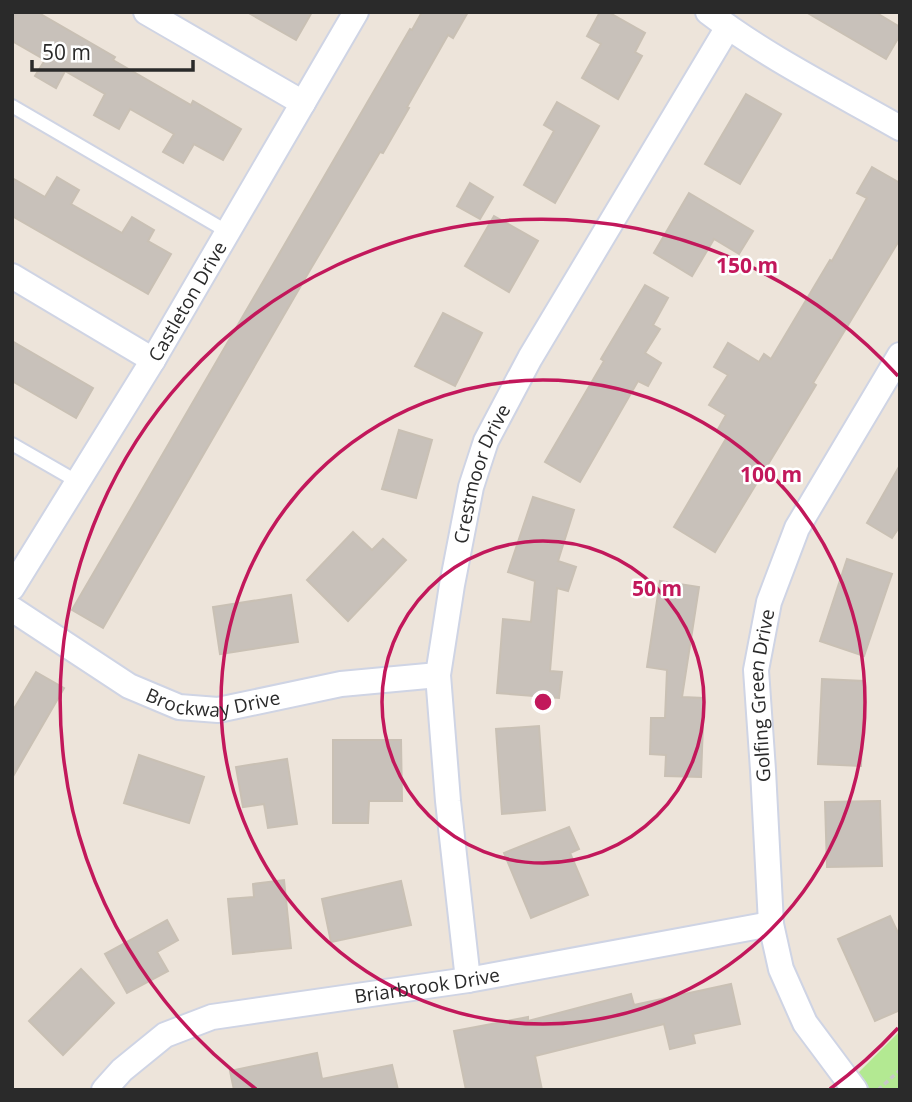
<svg xmlns="http://www.w3.org/2000/svg" width="912" height="1102" viewBox="0 0 912 1102" font-family="'Open Sans',sans-serif">
<style>
.green{fill:#b3e992}
.building{fill:#c8c1ba;stroke:#c9c0b4;stroke-width:2}
.lines{fill:none;stroke-linecap:round;stroke-linejoin:round}
.service-casing{stroke:#cfd4e4;stroke-width:16}
.minor-casing{stroke:#cfd4e4;stroke-width:28}
.path{stroke:#c8c8c8;stroke-width:3.5;stroke-dasharray:5 3.5;stroke-linecap:butt}
.service{stroke:#fff;stroke-width:12}
.minor{stroke:#fff;stroke-width:24}
.ring{fill:none;stroke:#c2185b;stroke-width:3.5}
.labels{text-anchor:middle;stroke-width:5;stroke-linejoin:round;paint-order:stroke}
.street-label{font-size:19px;fill:#2a2a2a;stroke:#fff}
.centre{fill:#c2185b;stroke:#fff;stroke-width:3.5}
.ring-label{font-size:21px;text-anchor:middle;font-weight:bold;fill:#c2185b;stroke:#fff;stroke-width:5;stroke-linejoin:round;paint-order:stroke}
</style>
<rect width="100%" height="100%" fill="#ede4da"/>
<polygon class="green" points="900,1031 900,1090 841,1090"/>
<g class="building">
<polygon points="12,12 37,12 115,57 113,60 191,105 193,101 241,129 223,160 194,144 183,163 163,152 174,134 130,109 119,129 94,115 105,94 65,71 56,88 35,76 45,60 12,41"/>
<polygon points="247,12 312,12 296,40"/>
<polygon points="422,12 468,12 453,38 448,35 407,107 409,108 383,153 380,152 310,270 103,628 72,610 410,29 412,30"/>
<polygon points="600,12 608,12 645,33 635,52 642,56 618,99 582,78 601,44 587,36"/>
<polygon points="806,12 875,12 900,27 900,35 886,59"/>
<polygon points="746,94 781,114 740,184 705,164"/>
<polygon points="557,102 599,126 555,203 524,185 554,131 544,125"/>
<polygon points="872,167 900,183 900,239 813,383 816,385 715,552 674,527 727,437 717,431 726,415 709,405 728,375 714,367 728,343 759,362 764,354 771,359 830,260 832,261 867,198 857,193"/>
<polygon points="57,177 79,190 71,204 122,233 132,217 154,230 148,241 171,254 148,294 12,216 12,178 45,197"/>
<polygon points="470,183 493,197 480,219 457,206"/>
<polygon points="689,193 753,231 739,254 714,239 692,276 654,253"/>
<polygon points="494,216 538,241 509,292 465,266"/>
<polygon points="645,285 668,298 653,325 660,329 645,353 661,363 648,386 638,381 580,482 545,462 604,361 601,359"/>
<polygon points="443,313 482,333 455,386 415,366"/>
<polygon points="12,341 93,388 76,418 12,381"/>
<polygon points="399,430 432,440 416,498 382,489"/>
<polygon points="900,465 900,526 892,538 867,523"/>
<polygon points="533,497 574,510 558,561 576,567 568,591 557,588 550,671 562,672 559,698 497,693 503,619 531,622 535,581 508,572"/>
<polygon points="353,532 372,550 383,539 406,560 348,621 307,580"/>
<polygon points="847,559 892,574 864,656 820,641"/>
<polygon points="660,581 699,587 682,697 704,698 701,777 665,776 666,755 650,754 651,718 665,718 667,670 647,667"/>
<polygon points="291,595 298,642 220,654 213,607"/>
<polygon points="36,672 64,688 12,778 12,712"/>
<polygon points="822,679 864,681 861,766 818,764"/>
<polygon points="539,726 545,810 502,814 496,729"/>
<polygon points="333,740 401,740 402,801 369,801 368,823 333,823"/>
<polygon points="139,755 204,777 189,823 124,803"/>
<polygon points="287,759 297,824 268,828 264,804 243,807 236,767"/>
<polygon points="880,801 882,866 827,867 825,802"/>
<polygon points="569,827 579,849 570,853 588,895 531,918 504,853"/>
<polygon points="284,880 291,948 233,954 228,899 254,897 253,884"/>
<polygon points="401,881 411,925 331,942 322,899"/>
<polygon points="890,916 900,937 900,1010 875,1021 838,939"/>
<polygon points="167,920 178,940 157,952 168,971 127,993 105,954"/>
<polygon points="81,969 114,1003 63,1055 29,1021"/>
<polygon points="731,984 740,1024 693,1034 695,1043 670,1049 664,1024 535,1056 542,1090 466,1090 454,1031 528,1017 528,1021 631,994 634,1005"/>
<polygon points="317,1053 322,1079 392,1065 398,1090 234,1090 230,1071"/>
</g>
<g class="lines">
<g class="service-casing">
<g id="service">
<polyline points="12,106 228,232"/>
<polyline points="12,444 78,482"/>
</g>
</g>
<g class="minor-casing">
<g id="minor">
<polyline points="146,12 303,103"/>
<path d="M708 12C765 56 837 92 900 128"/>
<polyline points="12,276 153,360"/>
<path id="s1" d="M12 588 153 360 356 12"/>
<path id="s2" d="M12 609 129 686 179 707 218 710 341 684 438 675"/>
<path id="s3" d="M468 980 448 801 438 675 452 585 471 487 486 441 530 358 728 27"/>
<path id="s4" d="M104 1090 122 1070 165 1035 212 1017 468 980 771 924"/>
<path id="s5" d="M855 1090 805 1023 781 969 771 924 763 770 756 670 769 602 797 528 900 355"/>
</g>
</g>
<polyline class="path" points="878,1090 900,1070"/>
<use href="#service" class="service"/>
<use href="#minor" class="minor"/>
</g>
<g class="ring">
<circle cx="543" cy="702" r="161"/>
<circle cx="543" cy="702" r="322"/>
<path d="M898 1028A482 482 0 0 1 830 1089M256 1089A482 482 0 1 1 898 376"/>
</g>
<g class="labels">
<g class="street-label">
<text dy="7" stroke="none"><textPath href="#s1" startOffset="336">Castleton Drive</textPath></text>
<text dy="7" stroke="none"><textPath href="#s3" startOffset="513">Crestmoor Drive</textPath></text>
<text dy="7" stroke="none"><textPath href="#s2" startOffset="228">Brockway Drive</textPath></text>
<text dy="7" stroke="none"><textPath href="#s5" startOffset="418">Golfing Green Drive</textPath></text>
<text dy="7" stroke="none"><textPath href="#s4" startOffset="350">Briarbrook Drive</textPath></text>
</g>
</g>
<circle cx="543" cy="702" r="10" class="centre"/>
<g class="ring-label">
<text x="747" y="273">150 m</text>
<text x="771" y="482">100 m</text>
<text x="657" y="596">50 m</text>
</g>
<rect width="912" height="1102" fill="none" stroke="#2a2a2a" stroke-width="28"/>
<path d="M32 60v10h161v-10" fill="none" stroke="#2a2a2a" stroke-width="3.5"/>
<text x="42" y="60" font-size="21" fill="#2a2a2a" stroke="#ffffff" stroke-width="5" paint-order="stroke">50 m</text>
</svg>
